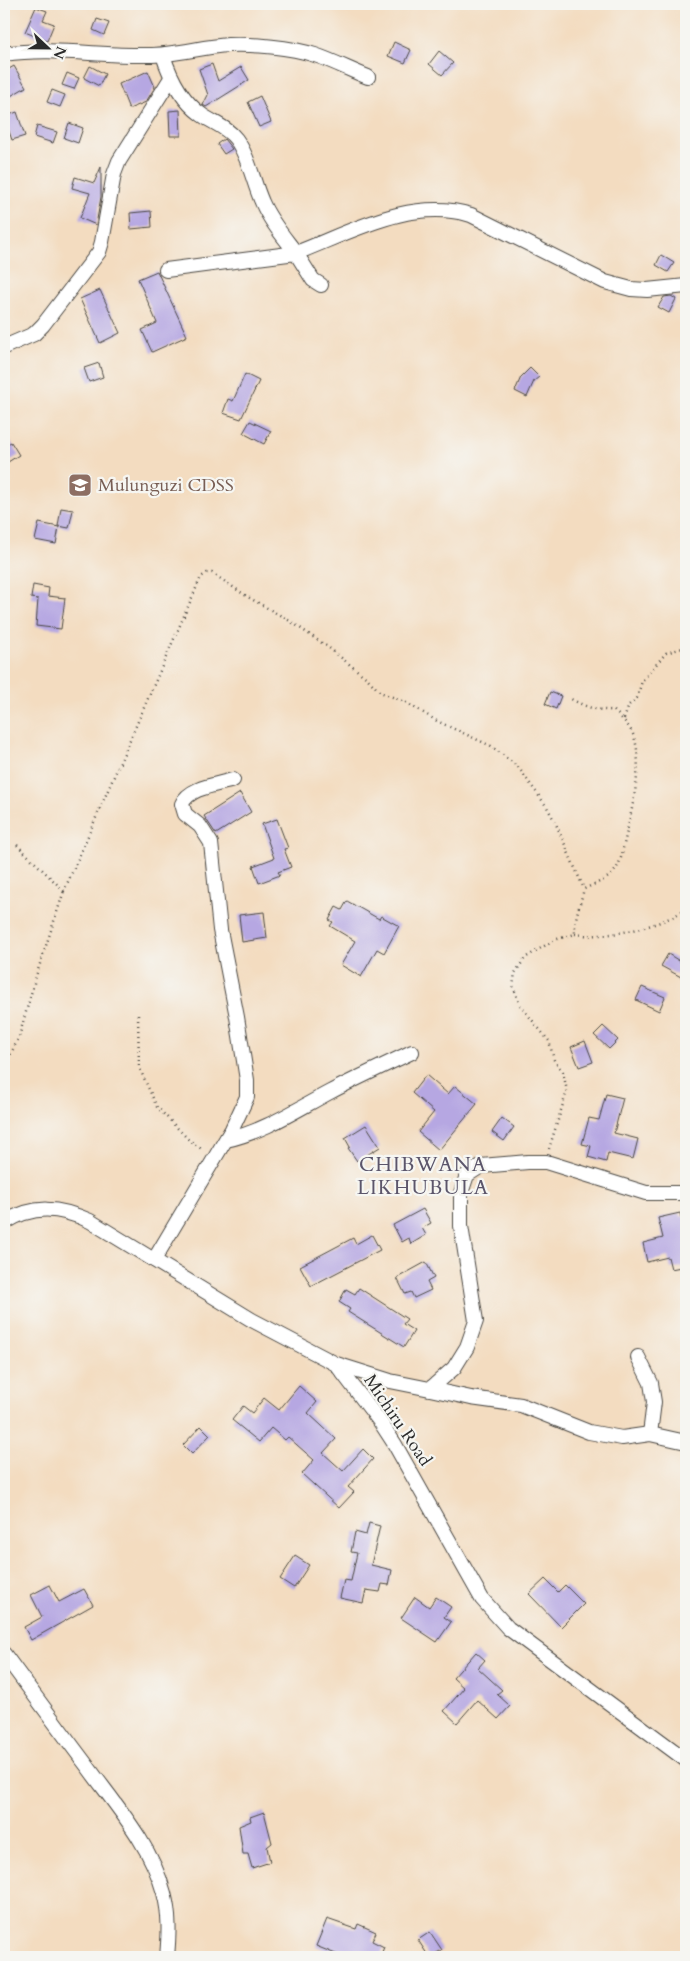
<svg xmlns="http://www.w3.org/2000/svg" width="690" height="1961" viewBox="0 0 690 1961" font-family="Cardo,serif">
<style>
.building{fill:#b6a7e2}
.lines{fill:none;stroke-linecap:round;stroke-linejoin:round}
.minor-casing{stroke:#494641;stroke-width:16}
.path{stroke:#494641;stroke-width:2.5;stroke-dasharray:1 4;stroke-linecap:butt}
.minor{stroke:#fff;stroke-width:14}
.labels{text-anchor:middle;stroke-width:4.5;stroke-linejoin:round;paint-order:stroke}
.education-label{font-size:18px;fill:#785e54;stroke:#f6f6f2;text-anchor:start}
.street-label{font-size:18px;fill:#2b2b2b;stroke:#f6f6f2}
.quarter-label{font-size:20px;letter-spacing:1px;fill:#5c566b;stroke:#f6f6f2}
</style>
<rect width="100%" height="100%" fill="#f6f6f2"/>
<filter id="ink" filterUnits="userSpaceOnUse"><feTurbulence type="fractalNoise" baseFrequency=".02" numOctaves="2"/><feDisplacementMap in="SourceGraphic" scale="10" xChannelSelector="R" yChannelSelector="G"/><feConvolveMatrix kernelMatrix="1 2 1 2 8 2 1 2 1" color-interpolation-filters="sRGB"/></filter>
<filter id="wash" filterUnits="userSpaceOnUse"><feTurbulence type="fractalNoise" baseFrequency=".0096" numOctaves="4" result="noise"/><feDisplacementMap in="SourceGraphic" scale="20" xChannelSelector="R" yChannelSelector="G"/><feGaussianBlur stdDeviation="1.12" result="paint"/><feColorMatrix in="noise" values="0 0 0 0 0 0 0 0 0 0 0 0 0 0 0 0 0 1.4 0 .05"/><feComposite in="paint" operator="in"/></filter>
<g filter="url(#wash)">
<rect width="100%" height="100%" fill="#f3dcc0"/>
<g id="blocks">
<g class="building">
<polygon points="36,7 47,11 43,20 54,24 47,41 25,32"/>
<polygon points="97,19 109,23 104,35 93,30"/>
<polygon points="394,42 411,50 405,63 388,56"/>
<polygon points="439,51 453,63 442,75 429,64"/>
<polygon points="212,64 218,81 241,67 249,80 206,107 203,105 208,95 199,69"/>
<polygon points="14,66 26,87 9,97 4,88 4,72"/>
<polygon points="90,66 105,74 99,86 84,78"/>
<polygon points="148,71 155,87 146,102 129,109 119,84"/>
<polygon points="67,73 79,78 74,89 62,85"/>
<polygon points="52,90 65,95 60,107 47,102"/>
<polygon points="260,96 271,122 259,127 248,102"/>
<polygon points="180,110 181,136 170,136 169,111"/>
<polygon points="17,112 25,136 12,140 4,117"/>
<polygon points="69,123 83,128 78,143 64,138"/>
<polygon points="37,126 57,132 53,143 34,137"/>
<polygon points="224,139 232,149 224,154 217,144"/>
<polygon points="101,167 101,197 96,225 80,218 90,193 72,188 75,177 94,183"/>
<polygon points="151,211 152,227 131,229 130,213"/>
<polygon points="661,255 674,263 668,272 656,265"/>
<polygon points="157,271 187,336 152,352 142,330 157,323 138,279"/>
<polygon points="100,290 120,333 100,343 80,299"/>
<polygon points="671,296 676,299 669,313 658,307 664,297"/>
<polygon points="99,363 103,377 89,382 84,368"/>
<polygon points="530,368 539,377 534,381 527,397 515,391 521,377"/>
<polygon points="245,374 259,381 241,419 223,413 228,399 233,401"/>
<polygon points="250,421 271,431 264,444 243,433"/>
<polygon points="11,442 19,455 8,462 4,453 4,446"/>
<polygon points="61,508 73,510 69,528 58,526"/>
<polygon points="39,523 59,527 56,544 35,540"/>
<polygon points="33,585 49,588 48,596 65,598 61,629 36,626 38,599 31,598"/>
<polygon points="550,692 561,696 556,709 545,704"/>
<polygon points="240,793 251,812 216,834 204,816"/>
<polygon points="277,819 288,848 284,849 291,867 278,872 280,875 259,883 253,866 274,858 262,824"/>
<polygon points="347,901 379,919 381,916 399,926 384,953 377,949 361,977 341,965 355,941 330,926 333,922 329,920 336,907 342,910"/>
<polygon points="264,912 267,938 242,942 239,915"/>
<polygon points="668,954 686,965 681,977 661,966"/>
<polygon points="642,987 665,997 659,1011 636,1000"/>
<polygon points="603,1026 618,1040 609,1049 594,1035"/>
<polygon points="585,1041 593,1062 579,1067 571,1047"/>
<polygon points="426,1075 448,1094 455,1086 477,1104 439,1150 418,1132 434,1112 412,1093"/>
<polygon points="606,1094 623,1098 614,1133 638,1139 633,1159 608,1153 606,1162 588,1157 591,1146 582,1144 589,1118 599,1120"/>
<polygon points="502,1118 514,1127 504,1141 492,1132"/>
<polygon points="366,1125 380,1147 357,1161 348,1148 350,1147 345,1138"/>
<polygon points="423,1209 431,1223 422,1228 426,1235 411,1244 409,1238 402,1242 393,1225"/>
<polygon points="680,1213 681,1217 686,1215 686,1266 671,1269 668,1257 647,1262 643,1243 663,1238 658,1218"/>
<polygon points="372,1235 380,1250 311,1286 300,1266 353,1238 356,1244"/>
<polygon points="426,1262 434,1278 427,1282 431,1290 414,1298 411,1292 405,1294 397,1278"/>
<polygon points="359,1288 407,1319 403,1324 414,1331 404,1347 348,1312 350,1309 339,1302 346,1289 355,1294"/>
<polygon points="299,1386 317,1402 308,1413 336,1439 323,1453 343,1471 363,1449 373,1459 348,1487 354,1492 339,1508 302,1474 314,1460 288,1437 285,1440 271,1428 259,1442 232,1420 243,1406 252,1413 264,1398 279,1410"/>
<polygon points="201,1426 210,1435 192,1454 183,1445"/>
<polygon points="369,1523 380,1526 371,1565 392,1570 389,1585 382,1584 380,1592 366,1590 363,1603 340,1598 344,1580 351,1581 357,1553 351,1552 355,1532 366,1535"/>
<polygon points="295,1556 309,1565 294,1588 280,1579"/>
<polygon points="545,1579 558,1592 565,1585 584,1604 561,1627 529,1594"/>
<polygon points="50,1585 59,1602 84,1589 93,1605 31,1640 24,1627 42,1617 31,1595"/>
<polygon points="415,1597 429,1607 436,1597 451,1607 444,1617 451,1622 437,1642 401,1618"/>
<polygon points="476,1652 485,1660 478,1668 502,1690 497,1694 510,1706 498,1719 477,1700 457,1723 444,1711 464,1688 453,1678"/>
<polygon points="264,1812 272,1843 267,1847 270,1862 252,1868 248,1854 243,1854 239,1826 251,1821 250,1817"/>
<polygon points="327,1919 356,1929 358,1924 376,1932 372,1941 384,1947 380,1957 343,1957 316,1946"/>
<polygon points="430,1932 442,1950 429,1957 418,1940"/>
</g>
</g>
</g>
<g filter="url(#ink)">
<use href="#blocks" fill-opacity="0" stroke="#494641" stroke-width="1"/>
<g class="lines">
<g class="minor-casing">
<g id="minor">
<path d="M4 54C52 47 100 56 148 55 175 55 201 47 228 45 254 44 290 47 315 55 333 61 350 70 368 77"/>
<path d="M163 55C170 77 182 101 202 115 213 123 227 127 236 139 249 157 253 182 262 202 270 221 284 237 296 253 351 232 411 197 471 215L605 282 631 289 647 290 686 286"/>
<polyline points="166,270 296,253 313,280 321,285"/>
<polyline points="4,347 34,334 43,325 99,252 102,242 114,174 119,161 171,78"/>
<path d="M226 1140C263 1132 296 1110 330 1092 357 1078 385 1065 412 1052"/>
<path d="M4 1223C34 1204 59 1207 90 1221L252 1320 336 1364 381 1423 394 1443 482 1599 508 1628 686 1760"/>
<path d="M154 1260 232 1129 247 1097V1080L237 1017 220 930 211 843 200 826 185 814 182 804C189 787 217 785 233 780"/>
<polyline points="638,1357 651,1383 654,1402 650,1434"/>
<polyline points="336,1364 390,1381 430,1389 454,1368 467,1347 476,1321 461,1226 461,1193 467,1175 481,1166 528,1162 546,1162 646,1193 686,1193"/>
<polyline points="430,1389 471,1398 521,1405 589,1432 622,1438 650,1434 686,1442"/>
<path d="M4 1654C32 1692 60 1730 88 1767 117 1807 151 1845 164 1893 170 1915 169 1935 167 1957"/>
</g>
</g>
<g class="path">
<polyline points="624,719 629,705 637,698 642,681 666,653 686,647"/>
<polyline points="17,845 64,891 201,577 207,573 212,573 248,597 290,621 329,648 368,679 380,692 405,702 437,721 491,746 518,767 547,807 556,824 584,889"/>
<path d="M575 934C582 935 590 936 598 935 620 935 670 923 686 908"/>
<polyline points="138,1015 139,1067 157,1107 188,1139 203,1150"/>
<polyline points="4,1068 19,1037 36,976 64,891"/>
<path d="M549 1149 567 1091 563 1072 554 1060 549 1041 520 1005 513 986 515 973 525 958 554 940 575 934C574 919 580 905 584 889 605 879 616 878 622 854 628 823 644 771 635 740 632 728 622 718 613 710 596 711 586 707 571 699"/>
</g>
<use href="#minor" class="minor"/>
</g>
</g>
<defs>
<g id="school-square" transform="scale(1.25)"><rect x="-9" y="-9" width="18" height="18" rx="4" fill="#8d6e63" stroke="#f6f6f2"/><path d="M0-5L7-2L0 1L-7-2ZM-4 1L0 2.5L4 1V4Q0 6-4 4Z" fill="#fff"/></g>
</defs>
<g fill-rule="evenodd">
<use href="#school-square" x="80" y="485"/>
</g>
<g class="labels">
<g class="education-label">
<text x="98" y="491">Mulunguzi CDSS</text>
</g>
<g class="street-label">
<text transform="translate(398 1420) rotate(56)" y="6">Michiru Road</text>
</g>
<g class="quarter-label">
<text x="423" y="1171">CHIBWANA<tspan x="423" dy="23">LIKHUBULA</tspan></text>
</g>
</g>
<rect width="690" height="1961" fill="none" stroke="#f6f6f2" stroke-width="20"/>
<g transform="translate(48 48) rotate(112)" stroke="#f6f6f2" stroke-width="4" paint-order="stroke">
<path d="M0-4L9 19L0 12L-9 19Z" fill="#2b2b2b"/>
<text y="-8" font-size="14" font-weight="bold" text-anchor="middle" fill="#2b2b2b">N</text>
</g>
</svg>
